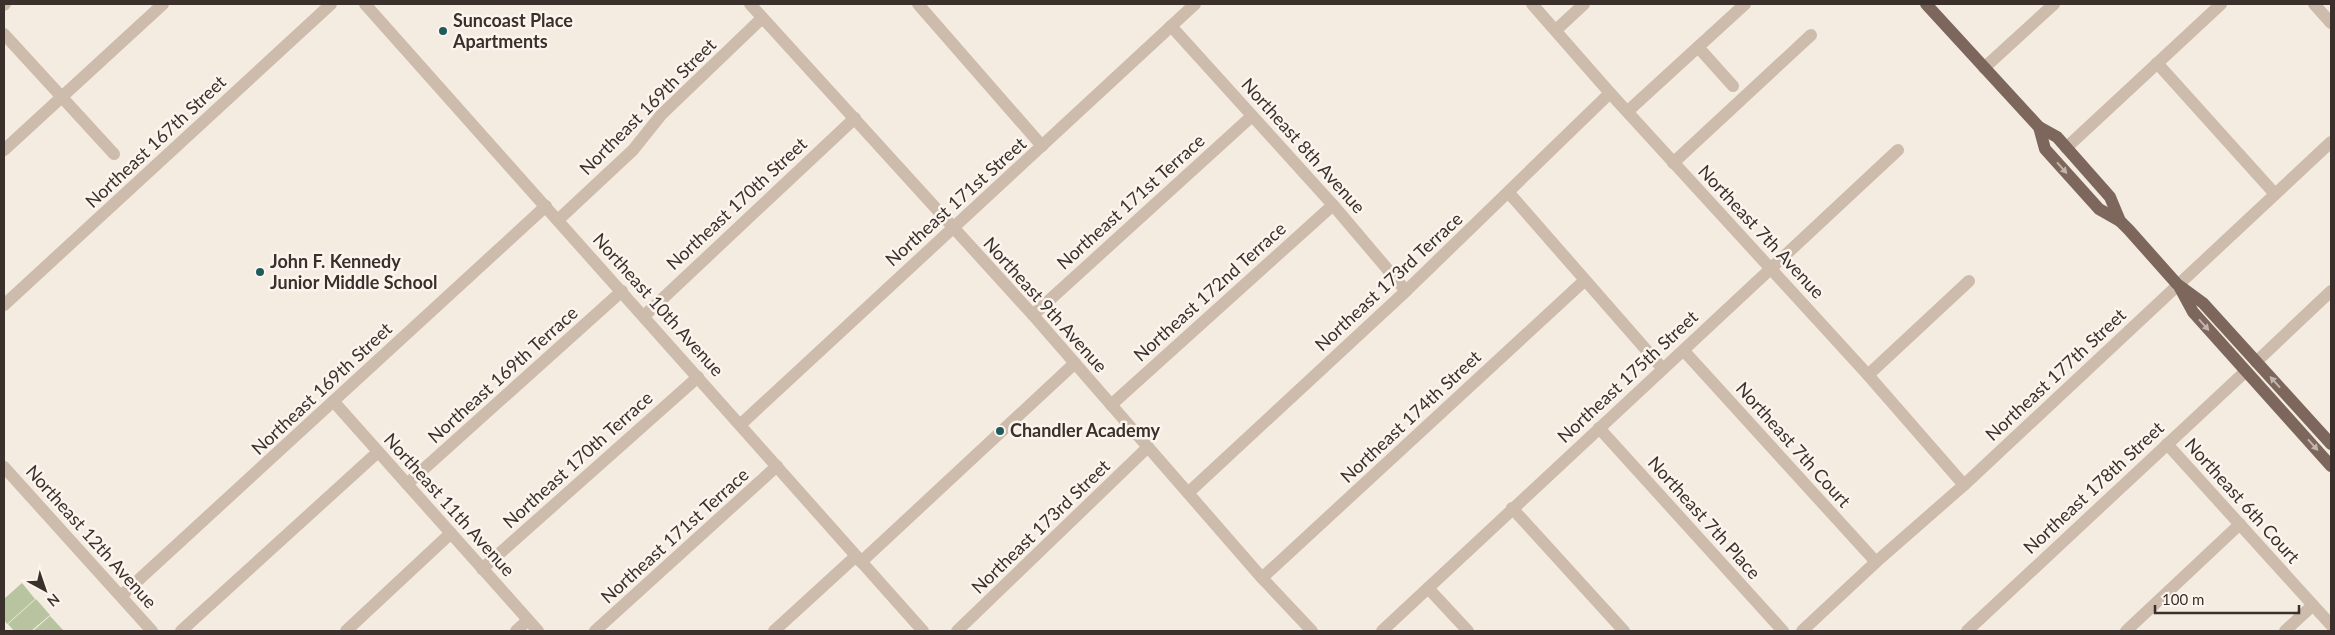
<svg xmlns="http://www.w3.org/2000/svg" width="2335" height="635" viewBox="0 0 2335 635" font-family="Lato,sans-serif">
<style>
.green{fill:#b8c4a0}
.lines{fill:none;stroke-linecap:round;stroke-linejoin:round}
.minor{stroke:#cdbbac;stroke-width:12}
.major{stroke:#7d675c;stroke-width:12}
.oneway{fill:#c2b5ac}
.poi-dot{fill:#1f5a5e;stroke:#fbf5ee;stroke-width:2}
.labels{text-anchor:middle;stroke-width:5;stroke-linejoin:round;paint-order:stroke}
.poi-label{font-size:18px;font-weight:bold;fill:#3b302b;stroke:#fbf5ee;text-anchor:start}
.street-label{font-size:18px;fill:#3b302b;stroke:#fbf5ee}
</style>
<rect width="100%" height="100%" fill="#f4ebe1"/>
<g class="green">
<polygon points="22,583 35,599 7,624 4,620 4,599"/>
<polygon points="36,599 50,615 31,631 14,631 8,624"/>
<polygon points="50,616 64,631 33,631"/>
</g>
<g class="lines">
<g class="minor">
<polyline points="365,4 923,631"/>
<polyline points="750,4 1033,315 1262,578 1312,631"/>
<polyline points="918,4 1042,146"/>
<polyline points="1532,4 1610,93 1868,375 1964,485"/>
<polyline points="2314,4 2331,23"/>
<polyline points="4,5 5,4"/>
<polyline points="1171,26 1333,205 1406,291"/>
<polyline points="1556,30 1584,4"/>
<polyline points="4,34 114,154"/>
<polyline points="1698,47 1733,86"/>
<polyline points="2157,63 2275,194"/>
<polyline points="1984,68 2054,4"/>
<polyline points="1628,111 1745,4"/>
<polyline points="2066,148 2221,4"/>
<polyline points="4,150 163,4"/>
<polyline points="1673,163 1811,35"/>
<polyline points="1509,193 1663,369"/>
<polyline points="558,220 633,150 661,115 762,18"/>
<polyline points="4,305 331,4"/>
<polyline points="1033,315 1252,116"/>
<polyline points="644,316 855,118"/>
<polyline points="1684,351 1876,562"/>
<polyline points="2256,362 2331,291"/>
<polyline points="1868,375 1969,281"/>
<polyline points="334,402 538,631"/>
<polyline points="1111,405 1333,205"/>
<polyline points="740,425 1195,4"/>
<polyline points="1599,428 1783,631"/>
<polyline points="2167,444 2331,625"/>
<polyline points="4,467 152,631"/>
<polyline points="407,484 622,291"/>
<polyline points="1188,493 1406,291 1610,93"/>
<polyline points="1512,508 1624,631"/>
<polyline points="861,562 1075,363"/>
<polyline points="482,569 698,377"/>
<polyline points="1262,578 1584,281"/>
<polyline points="1428,588 1468,631"/>
<polyline points="121,596 546,206"/>
<polyline points="181,631 378,452"/>
<polyline points="346,631 451,533"/>
<polyline points="516,631 528,620"/>
<polyline points="595,631 777,466"/>
<polyline points="774,631 856,556"/>
<polyline points="957,631 1148,447"/>
<polyline points="1382,631 1898,150"/>
<polyline points="1802,631 1876,562 1964,485 2331,142"/>
<polyline points="1967,631 2246,371"/>
<polyline points="2126,631 2240,524"/>
<polyline points="2285,631 2313,605"/>
</g>
<g class="major">
<polyline points="1926,4 2039,127 2057,137 2110,197 2120,221 2129,230 2177,284 2203,303 2331,444"/>
<polyline points="2039,127 2045,149 2099,209 2120,221"/>
<polyline points="2180,288 2193,312 2331,466"/>
</g>
</g>
<defs><path id="oneway-solid" d="M-6-.8H1V-3.2L6.5 0L1 3.2V.8H-6Z" transform="scale(1.25)"/></defs>
<g class="oneway">
<use href="#oneway-solid" transform="translate(2062 168) rotate(48)"/>
<use href="#oneway-solid" transform="translate(2204 325) rotate(48)"/>
<use href="#oneway-solid" transform="translate(2275 382) rotate(-132)"/>
<use href="#oneway-solid" transform="translate(2313 445) rotate(48)"/>
</g>
<g class="poi-dot">
<circle cx="443" cy="31" r="5"/>
<circle cx="260" cy="272" r="5"/>
<circle cx="1000" cy="431" r="5"/>
</g>
<g class="labels">
<g class="poi-label">
<text x="453" y="27">Suncoast Place<tspan x="453" dy="21">Apartments</tspan></text>
<text x="270" y="268">John F. Kennedy<tspan x="270" dy="21">Junior Middle School</tspan></text>
<text x="1010" y="437">Chandler Academy</text>
</g>
<g class="street-label">
<text transform="translate(648 107) rotate(-45)" y="6">Northeast 169th Street</text>
<text transform="translate(156 142) rotate(-43)" y="6">Northeast 167th Street</text>
<text transform="translate(1303 146) rotate(48)" y="6">Northeast 8th Avenue</text>
<text transform="translate(956 202) rotate(-42)" y="6">Northeast 171st Street</text>
<text transform="translate(1131 202) rotate(-42)" y="6">Northeast 171st Terrace</text>
<text transform="translate(737 204) rotate(-43)" y="6">Northeast 170th Street</text>
<text transform="translate(1761 232) rotate(47)" y="6">Northeast 7th Avenue</text>
<text transform="translate(1389 282) rotate(-43)" y="6">Northeast 173rd Terrace</text>
<text transform="translate(1210 292) rotate(-42)" y="6">Northeast 172nd Terrace</text>
<text transform="translate(658 305) rotate(48)" y="6">Northeast 10th Avenue</text>
<text transform="translate(1045 305) rotate(48)" y="6">Northeast 9th Avenue</text>
<text transform="translate(503 375) rotate(-42)" y="6">Northeast 169th Terrace</text>
<text transform="translate(2056 375) rotate(-43)" y="6">Northeast 177th Street</text>
<text transform="translate(1628 377) rotate(-43)" y="6">Northeast 175th Street</text>
<text transform="translate(322 389) rotate(-43)" y="6">Northeast 169th Street</text>
<text transform="translate(1411 417) rotate(-43)" y="6">Northeast 174th Street</text>
<text transform="translate(1793 445) rotate(48)" y="6">Northeast 7th Court</text>
<text transform="translate(578 460) rotate(-42)" y="6">Northeast 170th Terrace</text>
<text transform="translate(2094 488) rotate(-43)" y="6">Northeast 178th Street</text>
<text transform="translate(2242 501) rotate(48)" y="6">Northeast 6th Court</text>
<text transform="translate(449 505) rotate(48)" y="6">Northeast 11th Avenue</text>
<text transform="translate(1704 518) rotate(48)" y="6">Northeast 7th Place</text>
<text transform="translate(1041 527) rotate(-44)" y="6">Northeast 173rd Street</text>
<text transform="translate(675 536) rotate(-42)" y="6">Northeast 171st Terrace</text>
<text transform="translate(91 537) rotate(48)" y="6">Northeast 12th Avenue</text>
</g>
</g>
<rect width="2335" height="635" fill="none" stroke="#3b302b" stroke-width="10"/>
<g transform="translate(45 590) rotate(140)" stroke="#fbf5ee" stroke-width="4" paint-order="stroke">
<path d="M0-4L9 19L0 12L-9 19Z" fill="#3b302b"/>
<text y="-8" font-size="14" font-weight="bold" text-anchor="middle" fill="#3b302b">N</text>
</g>
<path d="M2155 605v8h144v-8" fill="none" stroke="#3b302b" stroke-width="2.5"/>
<text x="2162" y="605" font-size="15" fill="#3b302b" stroke="#fbf5ee" stroke-width="4" paint-order="stroke">100 m</text>
</svg>
